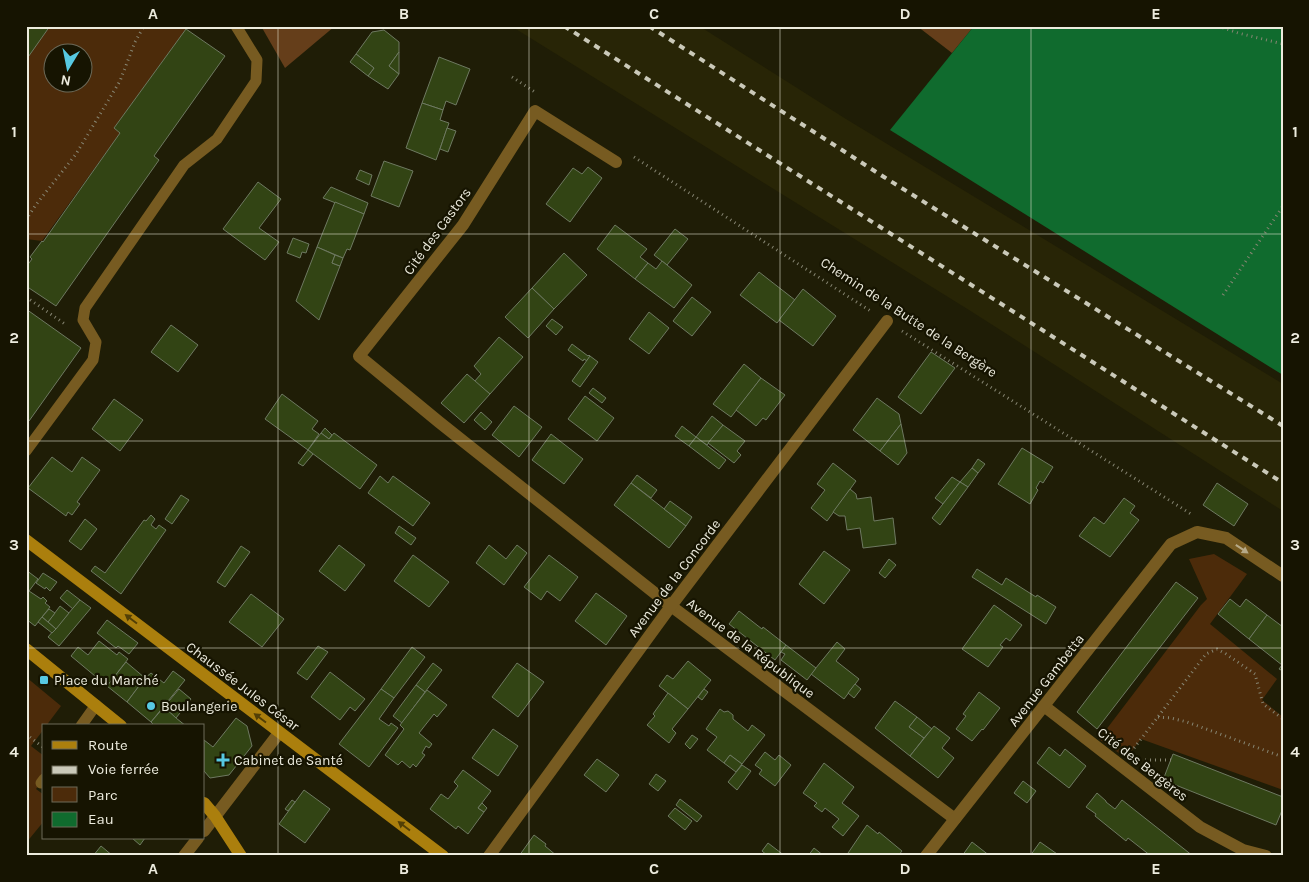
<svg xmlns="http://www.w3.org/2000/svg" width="1309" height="882" viewBox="0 0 1309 882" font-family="Karla,sans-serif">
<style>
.built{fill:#282506}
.green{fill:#4c2b0a;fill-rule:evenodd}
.forest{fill:#653e1a}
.water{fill:#106b2e}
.building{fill:#324414;stroke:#6e7961}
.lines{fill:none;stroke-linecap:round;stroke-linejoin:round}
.path{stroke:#878673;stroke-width:3;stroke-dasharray:1 4;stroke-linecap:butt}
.lane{stroke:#775b21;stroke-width:11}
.street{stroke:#775b21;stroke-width:12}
.secondary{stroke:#ab7f0d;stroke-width:12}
.rail{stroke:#cac9b9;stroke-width:4;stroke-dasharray:6 6;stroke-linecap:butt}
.oneway{fill:#b7aa88}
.oneway2{fill:#523f06}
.grid{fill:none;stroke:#ecebdd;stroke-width:1;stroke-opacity:0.55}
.poi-dot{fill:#57c9e2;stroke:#161401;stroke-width:2}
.labels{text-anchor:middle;stroke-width:4.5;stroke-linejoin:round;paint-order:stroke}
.street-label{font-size:14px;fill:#ecebdd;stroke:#161401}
.poi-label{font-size:14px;fill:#ecebdd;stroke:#161401;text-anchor:start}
.neatline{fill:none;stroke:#ecebdd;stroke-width:2}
.grid-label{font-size:16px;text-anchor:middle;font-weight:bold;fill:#ecebdd}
</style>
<rect width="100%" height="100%" fill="#1f1d06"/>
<polygon class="built" points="511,26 699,26 846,119 1283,384 1283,511 969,310"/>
<g class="green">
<path d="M50 26H185L186 29 114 128 120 133 42 241 26 239V60ZM52 52H82V82H52Z"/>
<polygon points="1214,554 1247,574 1210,624 1277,679 1262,700 1283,717 1283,790 1141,739 1126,758 1099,739 1201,605 1207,599 1189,559"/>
<polygon points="26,677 61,706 46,726 44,726 44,729 31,746 44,756 44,779 36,789 44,795 44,821 26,843"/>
</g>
<g class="forest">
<polygon points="261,26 335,26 285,68"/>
<polygon points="917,26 974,26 952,53"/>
</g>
<polygon class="water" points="974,26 1283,26 1283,375 890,130"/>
<g class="building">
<polygon points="26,26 50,26 26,60"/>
<polygon points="186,29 225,56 154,156 159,160 56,306 26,286 26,267 32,259 30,257 42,241 43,242 120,133 114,128"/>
<polygon points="384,30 399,42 399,52 389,66 399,74 388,89 368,76 374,68 356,54 372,32"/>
<polygon points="399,52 399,74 389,66"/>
<polygon points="356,54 374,68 368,76 350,62"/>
<polygon points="439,57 470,69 456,105 446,101 443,110 422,103"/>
<polygon points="422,103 443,110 440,120 449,123 436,160 406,148"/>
<polygon points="447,128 456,131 448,152 440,149"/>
<polygon points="384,161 413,171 399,207 371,196"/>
<polygon points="588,167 602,178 570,222 546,204 573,168 582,174"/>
<polygon points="360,170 372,175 369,185 356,179"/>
<polygon points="258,182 281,199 259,228 279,242 265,260 223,229"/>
<polygon points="331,187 368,203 364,214 323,198"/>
<polygon points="335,202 364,214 350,250 347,249 343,258 317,247"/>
<polygon points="615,225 647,249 640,257 648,263 635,279 597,249"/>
<polygon points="675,229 688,239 667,265 654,255"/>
<polygon points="293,238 309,244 306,253 302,252 300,258 287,253"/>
<polygon points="317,247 335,255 332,263 340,266 319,320 296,301"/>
<polygon points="564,253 587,275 554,309 532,288"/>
<polygon points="335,255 343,258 340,266 332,263"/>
<polygon points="662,261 692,285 674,308 635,279 648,263 656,269"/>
<polygon points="759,272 795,300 777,323 740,295"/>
<polygon points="532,288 554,309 528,338 505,317"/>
<polygon points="803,289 836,316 813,346 779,320"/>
<polygon points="692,297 711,312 692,336 673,321"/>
<polygon points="26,309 81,348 29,421 26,419"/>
<polygon points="649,312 669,328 649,354 629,339"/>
<polygon points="552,319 563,327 556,335 546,326"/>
<polygon points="171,325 198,345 178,372 151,352"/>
<polygon points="499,337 523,357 490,394 474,382 481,374 474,366"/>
<polygon points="572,344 588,356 589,355 590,356 587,361 584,359 583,361 568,350"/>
<polygon points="931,352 955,368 921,414 898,397"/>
<polygon points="590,356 598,362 580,387 572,381"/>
<polygon points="744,364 761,378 731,417 713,404"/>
<polygon points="467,374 490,394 464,423 441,403"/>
<polygon points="761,378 785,395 766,420 763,418 756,426 736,410"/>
<polygon points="593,388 606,398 602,403 589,393"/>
<polygon points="282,394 318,421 312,429 319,434 308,450 265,419"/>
<polygon points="585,396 614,418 597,441 568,419"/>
<polygon points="877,398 899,414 901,424 880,451 853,430"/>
<polygon points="114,399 143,420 120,451 92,429"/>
<polygon points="514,406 542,427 519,457 492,435"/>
<polygon points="481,412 492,422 485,430 474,420"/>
<polygon points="712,416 723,425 707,445 696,437"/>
<polygon points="901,424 907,453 898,465 880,451"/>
<polygon points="723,425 745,441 737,451 741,455 734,463 708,443"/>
<polygon points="682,426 696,437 689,446 675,436"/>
<polygon points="325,428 332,435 329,439 321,433"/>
<polygon points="321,433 329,439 334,433 377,465 360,489 308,450"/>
<polygon points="551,434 583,459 564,484 532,460"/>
<polygon points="696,437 726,460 719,469 689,446"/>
<polygon points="1022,448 1053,467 1043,483 1040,481 1036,488 1038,490 1030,504 998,484"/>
<polygon points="308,450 313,454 303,466 298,463"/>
<polygon points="52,457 72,472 82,457 100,470 77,502 80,504 72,515 68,512 66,516 28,488"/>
<polygon points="978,459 985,464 978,473 972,468"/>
<polygon points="833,463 856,481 827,521 811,508 825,490 817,484"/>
<polygon points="972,468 978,473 968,487 960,482"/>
<polygon points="637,475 657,490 651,498 631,483"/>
<polygon points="380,476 388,483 393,476 430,503 413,526 368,493"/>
<polygon points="952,477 960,482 943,504 935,498"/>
<polygon points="960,482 968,487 940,525 932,518"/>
<polygon points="631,483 686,526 669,548 614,505"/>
<polygon points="1217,483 1248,504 1234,526 1203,505"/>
<polygon points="850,489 856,494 857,499 871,497 874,521 893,518 896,544 863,548 860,528 847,530 845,516 839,516 833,512"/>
<polygon points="181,495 189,500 172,524 165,519"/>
<polygon points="1124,498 1135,506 1130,513 1139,520 1110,557 1079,536 1094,517 1104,524"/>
<polygon points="670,501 692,517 686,526 664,509"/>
<polygon points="151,515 155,519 151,525 156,529 159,525 166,530 121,594 91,571 95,566 105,573 144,520 146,521"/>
<polygon points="85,519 97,529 81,550 69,541"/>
<polygon points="399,526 416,538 411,545 395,533"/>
<polygon points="339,545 365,565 345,591 319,571"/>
<polygon points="489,545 506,559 517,545 527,553 504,585 476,563"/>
<polygon points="241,546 250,552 225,587 217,582"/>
<polygon points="824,551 850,570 824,604 799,584"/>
<polygon points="413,555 449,582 429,607 394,581"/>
<polygon points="549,555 578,577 560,601 547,591 541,600 524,587"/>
<polygon points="889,559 896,565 885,578 879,573"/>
<polygon points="977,569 1002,585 1006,578 1036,597 1037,595 1056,607 1046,624 972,577"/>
<polygon points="26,570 38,579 26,595"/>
<polygon points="43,573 57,582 50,591 46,587 45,589 36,583"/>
<polygon points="1176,582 1198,598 1097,729 1077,712"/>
<polygon points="67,590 80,600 73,609 60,598"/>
<polygon points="29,591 41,599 43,597 47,601 45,603 50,607 35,626 26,619 26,595"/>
<polygon points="596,593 627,616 606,645 575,621"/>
<polygon points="251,594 284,619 262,647 229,622"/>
<polygon points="1230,599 1240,607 1246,599 1267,615 1249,639 1218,614"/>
<polygon points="80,600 91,608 59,646 48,637"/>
<polygon points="994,605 1022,625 1010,641 1006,638 1000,645 1003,647 988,667 962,649"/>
<polygon points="60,606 69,613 56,629 48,622"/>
<polygon points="49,609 55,613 48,622 42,617"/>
<polygon points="739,611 762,629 763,627 786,645 775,660 729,624"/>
<polygon points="1267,615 1283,627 1283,671 1279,669 1282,665 1249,639"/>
<polygon points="42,617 56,629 52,633 38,622"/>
<polygon points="107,620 138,643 129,654 118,646 116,648 97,633"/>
<polygon points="99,641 117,655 119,652 128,659 107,686 71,656 78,647 88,655"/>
<polygon points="837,642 845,649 836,661 859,679 844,699 811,674"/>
<polygon points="786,645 816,668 807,680 781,660 785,654 781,652"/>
<polygon points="318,646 328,652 307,680 297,673"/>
<polygon points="412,647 425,657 394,698 381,689"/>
<polygon points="688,661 711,680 688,709 659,686 667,675 673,679"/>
<polygon points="126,662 145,678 127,702 107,686"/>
<polygon points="433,663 442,670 425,692 416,685"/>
<polygon points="517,663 544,682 518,717 492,697"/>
<polygon points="173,671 185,680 151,722 127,702 145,678 151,673 164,683"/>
<polygon points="330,672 365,699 355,711 350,707 340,720 311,697"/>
<polygon points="855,684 861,689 854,698 848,693"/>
<polygon points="416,685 425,692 402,723 393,716"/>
<polygon points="179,689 191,699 176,718 164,707"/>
<polygon points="381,689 394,698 379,719 389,726 391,723 398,728 369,767 339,744"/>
<polygon points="704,689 708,692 702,700 698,697"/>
<polygon points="427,690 447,705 437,717 434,714 419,733 432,744 429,748 426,746 422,753 425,755 416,767 413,764 410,768 402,761 398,765 385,755 404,729 400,725"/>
<polygon points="979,692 1000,708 983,730 982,729 972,741 956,729 966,716 963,714"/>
<polygon points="668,693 688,709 672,729 676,733 669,743 647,725 655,716 653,714"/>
<polygon points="895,701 917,717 909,727 924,738 910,756 875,728"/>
<polygon points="164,707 176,718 186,726 155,726 151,722"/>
<polygon points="720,709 724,712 728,711 733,715 733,719 748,731 752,725 765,735 742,764 730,755 724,763 707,750 717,737 706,729"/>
<polygon points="917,717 932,729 924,738 909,727"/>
<polygon points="236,718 247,726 252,746 229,775 210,778 204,771 204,740 213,747"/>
<polygon points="934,726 950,738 942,748 954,758 938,778 910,756"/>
<polygon points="493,729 518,746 498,776 472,758"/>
<polygon points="692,735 698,739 690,749 685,744"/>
<polygon points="1049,747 1060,756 1065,749 1086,766 1069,788 1037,763"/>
<polygon points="765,752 775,760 779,755 791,765 775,786 759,774 762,770 755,765"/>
<polygon points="1173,754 1283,797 1283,808 1276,825 1163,780"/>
<polygon points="730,755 742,764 736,772 724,763"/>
<polygon points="597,759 619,775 606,792 584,775"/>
<polygon points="824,763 854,787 842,803 859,816 843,836 832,827 839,819 825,808 822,812 814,806 817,803 803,793"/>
<polygon points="742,765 751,771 737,790 728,782"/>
<polygon points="463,770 491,791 478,808 484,812 468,834 458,826 456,829 430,809 441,794 448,799 458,786 454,782"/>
<polygon points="656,774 666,781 658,791 649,784"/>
<polygon points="1023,781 1036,791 1027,803 1014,793"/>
<polygon points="304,790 330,809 305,843 279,824"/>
<polygon points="1097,793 1106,801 1106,802 1115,809 1122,800 1193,856 1151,856 1128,838 1126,841 1095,816 1096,814 1086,807"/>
<polygon points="680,799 702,816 697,822 676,805"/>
<polygon points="292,800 295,802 288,811 285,809"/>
<polygon points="482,803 487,808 484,812 478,808"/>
<polygon points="675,808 692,821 685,830 668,816"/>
<polygon points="867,825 878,834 879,832 902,851 898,856 846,856"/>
<polygon points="534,835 546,844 545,846 557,856 519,856"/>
<polygon points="132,838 145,838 140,845"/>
<polygon points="972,842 990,856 962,856"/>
<polygon points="1040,842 1060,856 1030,856"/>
<polygon points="768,843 785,856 768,856 762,851"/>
<polygon points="101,846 113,856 93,856"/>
<polygon points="814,848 824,856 808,856"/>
</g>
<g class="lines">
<g class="path">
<polyline points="1218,26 1238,33 1283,44"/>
<polyline points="512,77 535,92"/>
<polyline points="634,157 872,312"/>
<polyline points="26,220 35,206 76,154 120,81 135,42 144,26"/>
<polyline points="1223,295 1283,206"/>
<polyline points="26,297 65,324"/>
<polyline points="902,331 1191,514"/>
<polyline points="1158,717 1171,718 1187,722 1283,757"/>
<polyline points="26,734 44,748"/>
<polyline points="1131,752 1206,654 1217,649 1226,654 1255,674 1263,704 1283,719"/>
<polyline points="1145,760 1171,760"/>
</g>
<g class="lane">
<polyline points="26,451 93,360 96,342 83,320 85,308 184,165 217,139 256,81 257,60 236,26"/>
<polyline points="81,726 96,705"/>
<polyline points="41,783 44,779"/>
</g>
<g class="street">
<polyline points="616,162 535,111 463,225 359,356 439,422 671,606 955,819"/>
<polyline points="1044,706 1200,827 1243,850 1266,856"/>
<polyline points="204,831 279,733"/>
<polyline points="184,856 198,838"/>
<polyline points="489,856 671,606 887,321"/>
<polyline points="926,856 1171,544 1197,532 1226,538 1283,576"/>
</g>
<g class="secondary">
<polyline points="26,540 443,856"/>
<polyline points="26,649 121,726"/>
<polyline points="204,803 215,816 241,856"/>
</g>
<g class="rail">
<polyline points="564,26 1283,483"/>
<polyline points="649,26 884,177 1283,426"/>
</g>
</g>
<defs><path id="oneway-solid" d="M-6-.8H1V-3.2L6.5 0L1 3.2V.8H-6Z" transform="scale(1.25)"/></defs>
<use class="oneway" href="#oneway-solid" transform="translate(1242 549) rotate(34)"/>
<g class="oneway2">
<use href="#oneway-solid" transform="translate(131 619) rotate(-143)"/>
<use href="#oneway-solid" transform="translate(260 718) rotate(-143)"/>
<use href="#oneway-solid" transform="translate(404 826) rotate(-143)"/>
</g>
<path class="grid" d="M278 26V856M529 26V856M780 26V856M1031 26V856M26 234H1283M26 441H1283M26 648H1283"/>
<g class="poi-dot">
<rect x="39" y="675" width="10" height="10" rx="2.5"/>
<circle cx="151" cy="706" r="5"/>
<path d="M220.5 752.5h5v5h5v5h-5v5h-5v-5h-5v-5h5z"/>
</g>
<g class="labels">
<g class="street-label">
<text transform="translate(437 231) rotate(-54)" y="5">Cité des Castors</text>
<text transform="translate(909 317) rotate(33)" y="5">Chemin de la Butte de la Bergère</text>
<text transform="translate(674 578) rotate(-53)" y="5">Avenue de la Concorde</text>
<text transform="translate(751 648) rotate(37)" y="5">Avenue de la République</text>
<text transform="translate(1046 680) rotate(-52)" y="5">Avenue Gambetta</text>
<text transform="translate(243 686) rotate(37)" y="5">Chaussée Jules César</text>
<text transform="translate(1143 764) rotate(38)" y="5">Cité des Bergères</text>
</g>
<g class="poi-label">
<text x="54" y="685">Place du Marché</text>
<text x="161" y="711">Boulangerie</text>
<text x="234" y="765">Cabinet de Santé</text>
</g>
</g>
<rect width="1309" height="882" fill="none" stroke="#161401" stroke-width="55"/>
<rect x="42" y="724" width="162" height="115" fill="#161401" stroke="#6c6a59"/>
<rect x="52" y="741" width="25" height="8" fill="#ab7f0d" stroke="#6c6a59"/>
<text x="88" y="750" font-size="15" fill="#ecebdd">Route</text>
<rect x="52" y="766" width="25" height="8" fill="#cac9b9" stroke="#6c6a59"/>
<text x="88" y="774" font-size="15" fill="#ecebdd">Voie ferrée</text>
<rect x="52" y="787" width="25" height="15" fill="#4c2b0a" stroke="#6c6a59"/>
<text x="88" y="800" font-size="15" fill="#ecebdd">Parc</text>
<rect x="52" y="812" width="25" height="15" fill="#106b2e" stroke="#6c6a59"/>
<text x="88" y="824" font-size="15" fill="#ecebdd">Eau</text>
<g transform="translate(68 68) rotate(190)"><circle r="24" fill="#161401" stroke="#6c6a59"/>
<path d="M0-4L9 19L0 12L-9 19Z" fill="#57c9e2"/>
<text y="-8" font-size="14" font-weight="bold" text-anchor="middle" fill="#ecebdd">N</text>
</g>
<rect x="28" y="28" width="1254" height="826" class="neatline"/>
<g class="grid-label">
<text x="153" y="19">A</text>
<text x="404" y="19">B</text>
<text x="654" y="19">C</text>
<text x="905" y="19">D</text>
<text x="1156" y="19">E</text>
<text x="14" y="137">1</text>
<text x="1295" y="137">1</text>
<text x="14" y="343">2</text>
<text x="1295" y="343">2</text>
<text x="14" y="550">3</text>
<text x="1295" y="550">3</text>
<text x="14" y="757">4</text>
<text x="1295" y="757">4</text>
<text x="153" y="874">A</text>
<text x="404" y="874">B</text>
<text x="654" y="874">C</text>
<text x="905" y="874">D</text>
<text x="1156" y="874">E</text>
</g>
</svg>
